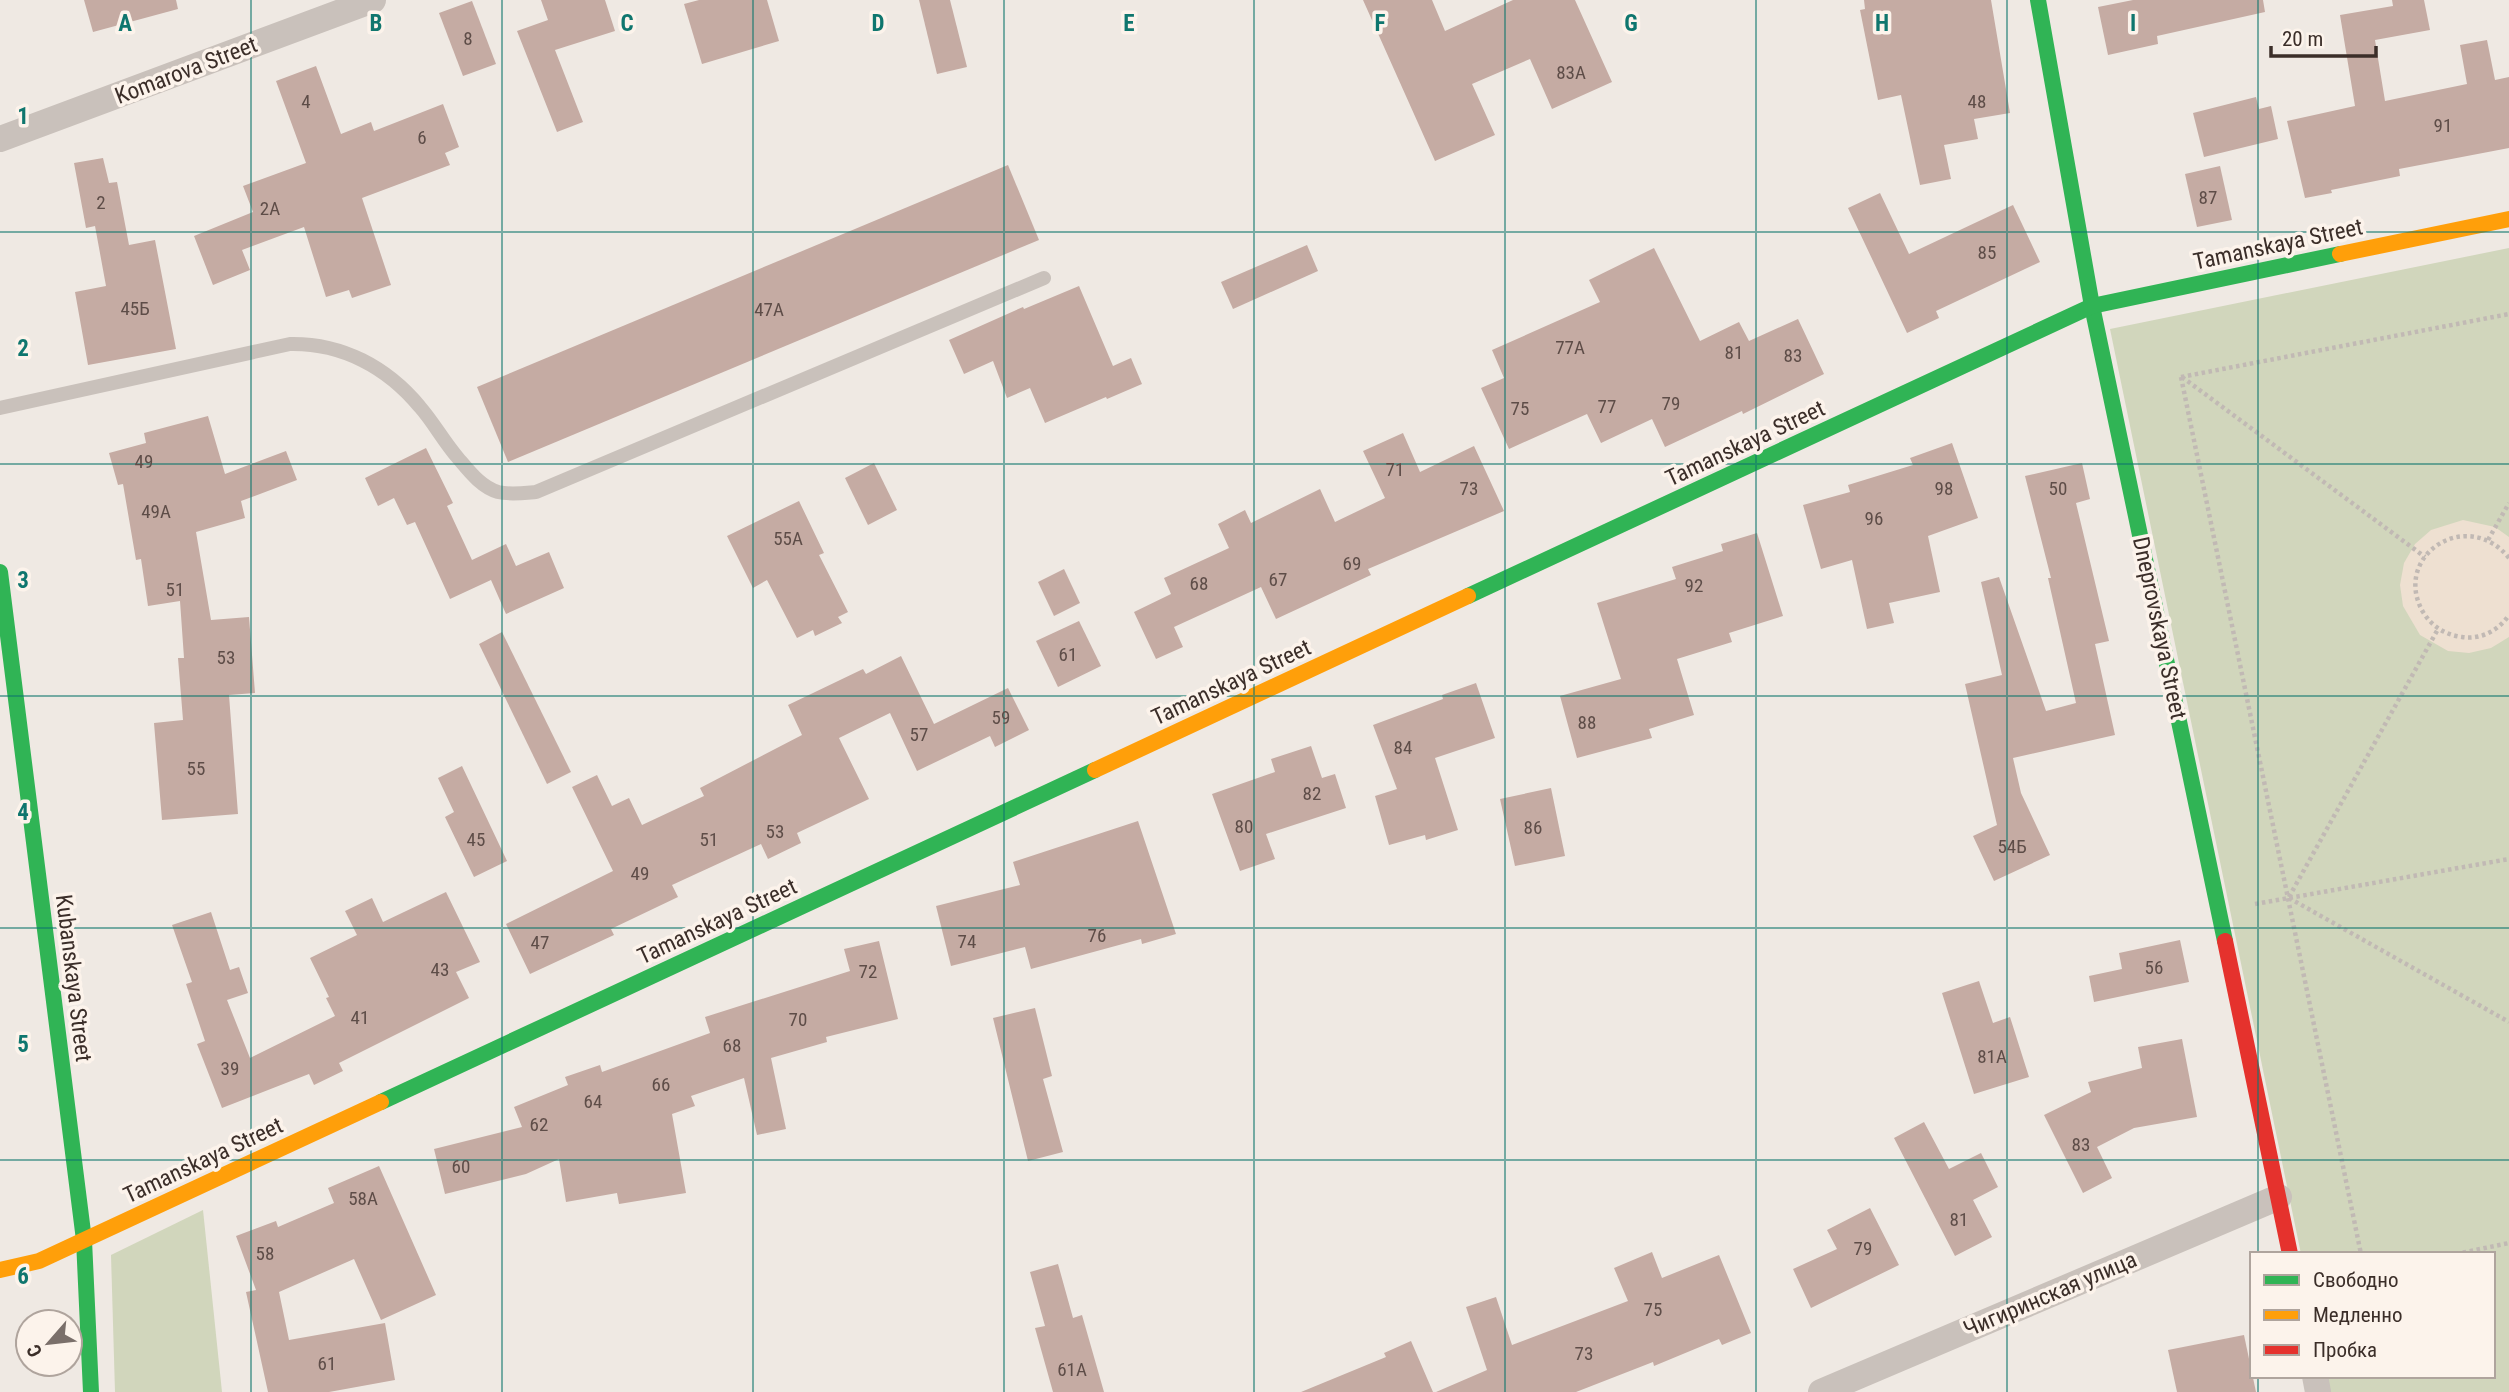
<svg xmlns="http://www.w3.org/2000/svg" width="2509" height="1392" viewBox="0 0 2509 1392" font-family="'Roboto Condensed',sans-serif">
<style>
.green{fill:#d1d6bc}
.plaza{fill:#eee0d1}
.building{fill:#c5aba3}
.lines{fill:none;stroke-linecap:round;stroke-linejoin:round}
.path{stroke:#c1b9b4;stroke-width:4.5;stroke-dasharray:3.5 3.5;stroke-linecap:butt}
.lane{stroke:#c9c1bb;stroke-width:14}
.street{stroke:#c9c1bb;stroke-width:26}
.fast{stroke:#30b455;stroke-width:16}
.slow{stroke:#ff9f0a;stroke-width:16}
.jam{stroke:#e5322d;stroke-width:16}
.grid{fill:none;stroke:#0f766e;stroke-width:2;stroke-opacity:0.55}
.labels{text-anchor:middle;stroke-width:7;stroke-linejoin:round;paint-order:stroke}
.number-label{font-size:19px;fill:#5e4d48}
.street-label{font-size:23px;fill:#3b2e29;stroke:#fcf3eb}
.grid-label{font-size:23px;text-anchor:middle;font-weight:bold;fill:#0f766e;stroke:#fcf3eb;stroke-width:7;stroke-linejoin:round;paint-order:stroke}
</style>
<rect width="100%" height="100%" fill="#efe9e3"/>
<g class="green">
<polygon points="2509,248 2509,1392 2329,1392 2326,1376 2493,1376 2493,1254 2301,1254 2110,329"/>
<polygon points="203,1210 222,1392 115,1392 111,1255"/>
</g>
<polygon class="plaza" points="2463,520 2495,527 2509,537 2509,637 2491,648 2469,653 2448,651 2420,635 2403,606 2400,585 2404,563 2415,544 2431,530"/>
<g class="building">
<polygon points="84,0 176,0 178,9 93,32"/>
<polygon points="541,0 605,0 615,31 555,50 583,122 557,132 517,31 548,20"/>
<polygon points="699,0 767,0 779,41 702,64 684,4"/>
<polygon points="919,0 950,0 967,67 937,74"/>
<polygon points="1363,0 1432,0 1445,31 1513,0 1575,0 1612,82 1552,109 1530,59 1472,84 1495,135 1435,161"/>
<polygon points="1864,0 1991,0 2010,113 1974,119 1978,139 1944,145 1951,179 1920,185 1901,95 1878,100 1860,10 1865,9"/>
<polygon points="2133,0 2263,0 2265,12 2157,36 2158,44 2108,55 2098,7"/>
<polygon points="2392,0 2424,0 2430,30 2375,40 2385,101 2467,84 2460,45 2487,40 2495,80 2509,77 2509,148 2399,169 2400,176 2331,190 2332,193 2305,198 2287,121 2355,106 2340,15 2393,6"/>
<polygon points="472,1 496,64 463,76 439,13"/>
<polygon points="316,66 341,134 371,122 374,131 443,104 459,147 445,153 450,165 362,198 391,285 352,298 349,290 326,297 304,227 242,250 250,270 213,285 194,236 253,212 243,186 306,163 276,81"/>
<polygon points="2256,97 2259,109 2271,106 2278,139 2204,157 2193,113"/>
<polygon points="103,158 109,183 117,182 129,245 155,240 176,349 88,365 75,292 106,286 95,226 86,228 74,163"/>
<polygon points="1008,165 1039,240 508,462 477,387"/>
<polygon points="2220,166 2232,220 2197,227 2185,174"/>
<polygon points="1880,193 1909,254 2013,205 2040,262 1936,311 1939,318 1907,333 1848,208"/>
<polygon points="1307,245 1318,271 1233,309 1221,282"/>
<polygon points="1654,248 1700,341 1739,322 1749,341 1798,319 1824,374 1743,414 1742,411 1665,447 1652,419 1601,443 1587,414 1509,449 1481,388 1504,378 1492,350 1600,302 1589,280"/>
<polygon points="1079,286 1113,366 1131,358 1142,384 1107,399 1106,397 1045,423 1030,388 1007,398 993,361 964,374 949,340 1023,307 1024,309"/>
<polygon points="208,416 225,474 286,451 297,480 241,501 245,518 196,532 211,620 249,617 255,693 229,695 238,814 162,820 154,723 183,720 178,658 184,658 180,601 148,606 141,559 136,560 123,484 118,485 109,453 146,443 144,433"/>
<polygon points="1403,433 1420,472 1474,446 1504,511 1368,569 1371,575 1276,619 1261,587 1174,627 1183,647 1156,659 1134,612 1171,594 1164,578 1229,548 1218,524 1245,510 1251,523 1320,489 1335,522 1385,498 1363,451"/>
<polygon points="1952,443 1978,518 1928,536 1940,592 1889,603 1894,623 1867,629 1852,560 1821,569 1803,505 1850,492 1848,485 1913,465 1910,458"/>
<polygon points="426,448 453,503 447,506 472,560 506,544 516,566 549,552 564,588 506,614 491,580 450,599 415,522 407,525 394,498 378,506 365,478"/>
<polygon points="874,463 897,510 868,525 845,478"/>
<polygon points="2082,463 2090,499 2076,503 2109,641 2095,644 2115,735 2013,758 2021,793 2050,855 1994,881 1973,836 1997,825 1965,684 2002,675 1981,582 1999,577 2046,711 2076,703 2048,578 2051,578 2025,476"/>
<polygon points="799,501 824,553 819,555 848,612 838,617 842,623 815,636 813,630 797,638 767,580 753,588 727,536"/>
<polygon points="1757,533 1783,616 1729,633 1732,642 1677,659 1694,715 1649,729 1652,738 1577,758 1560,696 1621,679 1597,603 1676,579 1672,567 1723,551 1721,544"/>
<polygon points="1064,569 1080,603 1054,616 1038,582"/>
<polygon points="1079,621 1101,666 1058,687 1036,641"/>
<polygon points="502,632 571,772 547,784 479,644"/>
<polygon points="901,656 934,724 1008,688 1029,730 995,747 990,736 917,771 890,713 839,738 869,799 797,833 801,843 768,859 761,844 672,885 678,897 611,929 614,935 530,974 506,924 613,871 572,787 597,775 612,806 629,798 642,825 704,796 700,788 802,735 788,705 863,669 866,674"/>
<polygon points="1476,683 1495,738 1435,758 1458,830 1426,840 1425,835 1389,845 1375,796 1397,789 1373,725 1443,699 1442,695"/>
<polygon points="1311,746 1322,778 1335,774 1346,808 1266,834 1275,859 1240,871 1212,794 1275,772 1271,759"/>
<polygon points="462,766 507,861 474,877 445,817 454,812 438,778"/>
<polygon points="1551,788 1565,856 1515,866 1500,799"/>
<polygon points="1138,821 1176,934 1142,944 1141,939 1031,969 1025,947 951,966 936,906 1020,885 1013,862"/>
<polygon points="446,892 480,962 456,972 469,998 339,1063 343,1071 314,1085 309,1074 222,1108 197,1044 205,1041 186,984 192,982 172,925 211,912 230,970 239,967 248,993 227,1000 250,1058 335,1016 326,998 329,997 310,958 357,935 345,911 372,898 383,922"/>
<polygon points="2180,940 2189,982 2094,1002 2089,976 2122,969 2119,953"/>
<polygon points="879,941 898,1019 826,1037 827,1042 771,1058 786,1129 757,1135 744,1078 691,1096 695,1106 672,1114 686,1193 619,1204 617,1193 566,1202 559,1159 526,1174 445,1194 434,1149 522,1127 514,1107 568,1085 565,1077 600,1065 602,1072 710,1033 705,1017 850,971 844,949"/>
<polygon points="1979,981 1993,1023 2010,1017 2029,1077 1974,1094 1942,993"/>
<polygon points="1035,1008 1052,1076 1043,1079 1063,1152 1028,1161 993,1018"/>
<polygon points="2182,1039 2197,1117 2134,1128 2097,1147 2112,1178 2083,1193 2044,1115 2091,1092 2088,1082 2142,1068 2138,1047"/>
<polygon points="1924,1122 1949,1169 1981,1153 1998,1187 1973,1200 1992,1237 1955,1256 1894,1138"/>
<polygon points="379,1166 436,1295 381,1320 354,1259 279,1292 289,1340 385,1323 395,1380 329,1392 268,1392 246,1292 256,1290 236,1236 276,1221 278,1227 334,1203 328,1188"/>
<polygon points="1870,1208 1899,1265 1811,1308 1793,1269 1837,1249 1827,1230"/>
<polygon points="1652,1252 1662,1278 1719,1255 1751,1333 1722,1345 1719,1339 1654,1366 1653,1362 1576,1392 1436,1392 1487,1370 1466,1307 1496,1297 1512,1345 1628,1301 1614,1268"/>
<polygon points="1058,1264 1073,1318 1082,1315 1104,1392 1053,1392 1035,1328 1045,1326 1030,1272"/>
<polygon points="2244,1335 2256,1392 2177,1392 2168,1350"/>
<polygon points="1411,1341 1433,1392 1301,1392 1386,1357 1384,1353"/>
</g>
<g class="lines">
<g class="path">
<polyline points="2181,377 2361,1254"/>
<polyline points="2181,377 2509,314"/>
<polyline points="2182,377 2425,557"/>
<polyline points="2488,540 2509,503"/>
<path d="M2509 558C2467 506 2391 556 2423 612 2432 627 2446 635 2462 637 2481 640 2499 630 2509 615"/>
<polyline points="2289,897 2438,629"/>
<polyline points="2289,898 2509,1022"/>
<polyline points="2255,904 2509,859"/>
<polyline points="2456,1254 2509,1243"/>
</g>
<path class="lane" d="M0 408 290 344C342 343 387 367 420 407 434 423 444 442 458 458 469 471 481 487 498 492 510 495 524 493 536 492L1044 278"/>
<g class="street">
<polyline points="0,139 373,0"/>
<polyline points="2315,1376 2318,1392"/>
<polyline points="1821,1392 2279,1197"/>
</g>
<g class="fast">
<polyline points="2038,0 2092,306 2225,941"/>
<polyline points="0,572 84,1240 91,1392"/>
<polyline points="1468,596 2092,306 2340,254"/>
<polyline points="381,1102 1095,770"/>
</g>
<g class="slow">
<polyline points="2340,254 2509,219"/>
<polyline points="1095,770 1468,596"/>
<polyline points="0,1270 39,1261 381,1102"/>
</g>
<polyline class="jam" points="2225,941 2290,1254"/>
</g>
<path class="grid" d="M251 0V1392M502 0V1392M753 0V1392M1004 0V1392M1254 0V1392M1505 0V1392M1756 0V1392M2007 0V1392M2258 0V1254M0 232H2509M0 464H2509M0 696H2509M0 928H2509M0 1160H2509M2258 1376V1392"/>
<g class="labels">
<g class="number-label">
<text x="468" y="45">8</text>
<text x="1571" y="79">83А</text>
<text x="306" y="108">4</text>
<text x="1977" y="108">48</text>
<text x="2443" y="132">91</text>
<text x="422" y="144">6</text>
<text x="2208" y="204">87</text>
<text x="101" y="209">2</text>
<text x="270" y="215">2А</text>
<text x="1987" y="259">85</text>
<text x="135" y="315">45Б</text>
<text x="769" y="316">47А</text>
<text x="1570" y="354">77А</text>
<text x="1734" y="359">81</text>
<text x="1793" y="362">83</text>
<text x="1671" y="410">79</text>
<text x="1607" y="413">77</text>
<text x="1520" y="415">75</text>
<text x="144" y="468">49</text>
<text x="1395" y="476">71</text>
<text x="1469" y="495">73</text>
<text x="1944" y="495">98</text>
<text x="2058" y="495">50</text>
<text x="156" y="518">49А</text>
<text x="1874" y="525">96</text>
<text x="788" y="545">55А</text>
<text x="1352" y="570">69</text>
<text x="1278" y="586">67</text>
<text x="1199" y="590">68</text>
<text x="1694" y="592">92</text>
<text x="175" y="596">51</text>
<text x="1068" y="661">61</text>
<text x="226" y="664">53</text>
<text x="1001" y="724">59</text>
<text x="1587" y="729">88</text>
<text x="919" y="741">57</text>
<text x="1403" y="754">84</text>
<text x="196" y="775">55</text>
<text x="1312" y="800">82</text>
<text x="1244" y="833">80</text>
<text x="1533" y="834">86</text>
<text x="775" y="838">53</text>
<text x="476" y="846">45</text>
<text x="709" y="846">51</text>
<text x="2012" y="853">54Б</text>
<text x="640" y="880">49</text>
<text x="1097" y="942">76</text>
<text x="967" y="948">74</text>
<text x="540" y="949">47</text>
<text x="2154" y="974">56</text>
<text x="440" y="976">43</text>
<text x="868" y="978">72</text>
<text x="360" y="1024">41</text>
<text x="798" y="1026">70</text>
<text x="732" y="1052">68</text>
<text x="1992" y="1063">81А</text>
<text x="230" y="1075">39</text>
<text x="661" y="1091">66</text>
<text x="593" y="1108">64</text>
<text x="539" y="1131">62</text>
<text x="2081" y="1151">83</text>
<text x="461" y="1173">60</text>
<text x="363" y="1205">58А</text>
<text x="1959" y="1226">81</text>
<text x="1863" y="1255">79</text>
<text x="265" y="1260">58</text>
<text x="1653" y="1316">75</text>
<text x="1584" y="1360">73</text>
<text x="327" y="1370">61</text>
<text x="1072" y="1376">61А</text>
</g>
<g class="street-label">
<text transform="translate(186 70) rotate(-21)" y="8">Komarova Street</text>
<text transform="translate(2278 244) rotate(-12)" y="8">Tamanskaya Street</text>
<text transform="translate(1745 443) rotate(-25)" y="8">Tamanskaya Street</text>
<text transform="translate(2160 628) rotate(78)" y="8">Dneprovskaya Street</text>
<text transform="translate(1231 682) rotate(-25)" y="8">Tamanskaya Street</text>
<text transform="translate(717 921) rotate(-25)" y="8">Tamanskaya Street</text>
<text transform="translate(74 978) rotate(83)" y="8">Kubanskaya Street</text>
<text transform="translate(203 1160) rotate(-25)" y="8">Tamanskaya Street</text>
<text transform="translate(2050 1294) rotate(-23)" y="8">Чигиринская улица</text>
</g>
</g>
<g class="grid-label">
<text x="125" y="31">A</text>
<text x="376" y="31">B</text>
<text x="627" y="31">C</text>
<text x="878" y="31">D</text>
<text x="1129" y="31">E</text>
<text x="1380" y="31">F</text>
<text x="1631" y="31">G</text>
<text x="1882" y="31">H</text>
<text x="2133" y="31">I</text>
<text x="23" y="124">1</text>
<text x="23" y="356">2</text>
<text x="23" y="588">3</text>
<text x="23" y="820">4</text>
<text x="23" y="1052">5</text>
<text x="23" y="1284">6</text>
</g>
<rect x="2250" y="1252" width="245" height="126" fill="#fcf3eb" stroke="#afa49d" stroke-width="2"/>
<rect x="2264" y="1275" width="35" height="10" fill="#30b455" stroke="#afa49d" stroke-width="2"/>
<text x="2313" y="1287" font-size="21" fill="#3b2e29">Свободно</text>
<rect x="2264" y="1310" width="35" height="10" fill="#ff9f0a" stroke="#afa49d" stroke-width="2"/>
<text x="2313" y="1322" font-size="21" fill="#3b2e29">Медленно</text>
<rect x="2264" y="1345" width="35" height="10" fill="#e5322d" stroke="#afa49d" stroke-width="2"/>
<text x="2313" y="1357" font-size="21" fill="#3b2e29">Пробка</text>
<g transform="translate(49 1343) rotate(242)"><circle r="33" fill="#fcf3eb" stroke="#afa49d" stroke-width="2"/>
<path d="M0-5L12 26L0 18L-12 26Z" fill="#7a6f6a"/>
<text y="-10" font-size="19" font-weight="bold" text-anchor="middle" fill="#3b2e29">С</text>
</g>
<path d="M2271 46v10h105v-10" fill="none" stroke="#3b2e29" stroke-width="3.5"/>
<text x="2282" y="46" font-size="21" fill="#3b2e29" stroke="#fcf3eb" stroke-width="5" paint-order="stroke">20 m</text>
</svg>
